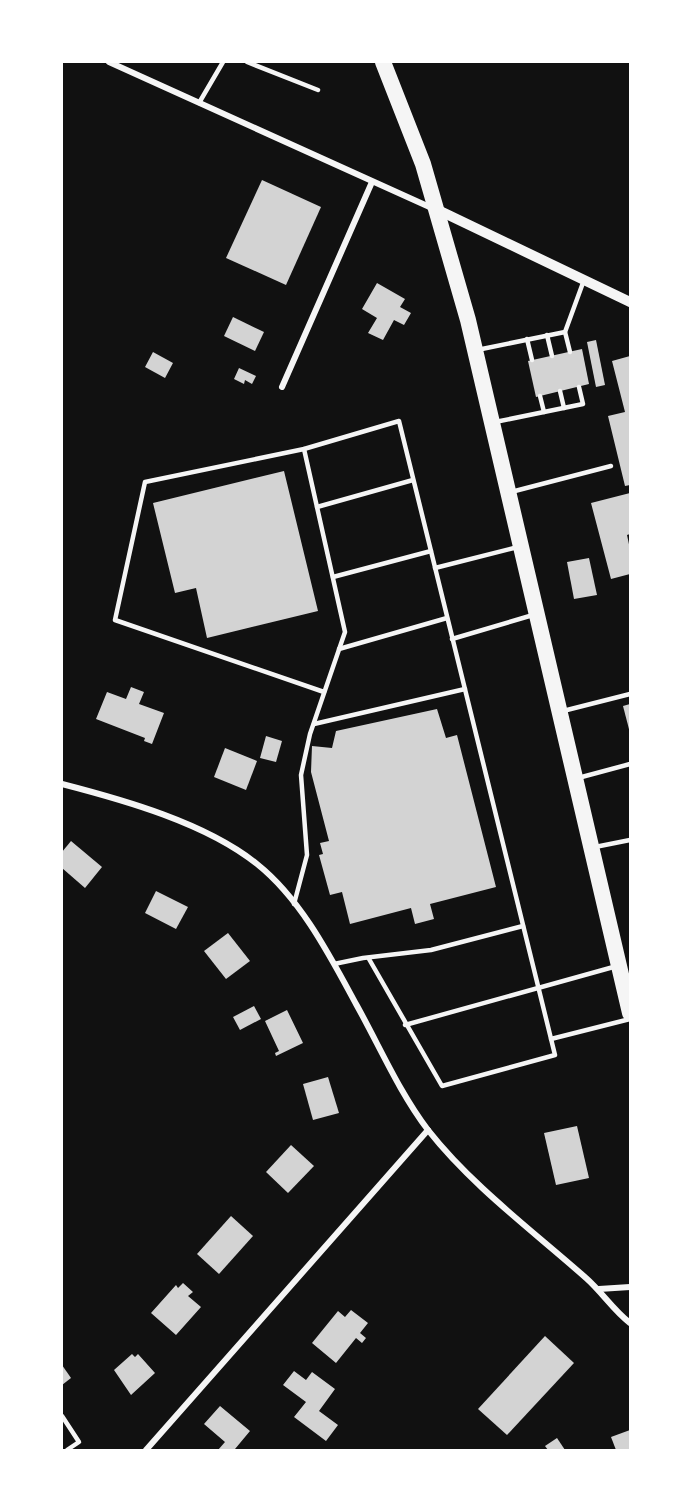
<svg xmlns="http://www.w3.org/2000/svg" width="692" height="1512" viewBox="0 0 692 1512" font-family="'Fira Sans Condensed',sans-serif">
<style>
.building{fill:#d3d3d3}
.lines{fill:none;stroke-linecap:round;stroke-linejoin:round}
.service{stroke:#f5f5f5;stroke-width:4.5}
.minor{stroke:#f5f5f5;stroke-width:6}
.tertiary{stroke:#f5f5f5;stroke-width:10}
.trunk{stroke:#f5f5f5;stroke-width:16}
</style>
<rect width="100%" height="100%" fill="#111"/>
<g class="building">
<polygon points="262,180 321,207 286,285 226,258"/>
<polygon points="377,283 405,299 400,307 411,313 404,325 394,320 383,340 368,333 377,318 362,309"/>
<polygon points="233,317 264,332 255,351 224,336"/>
<polygon points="596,340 605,385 596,387 587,342"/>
<polygon points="582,349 589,384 536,397 528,361"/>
<polygon points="153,352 173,363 165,378 145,367"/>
<polygon points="630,356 630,485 625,486 608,416 625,412 612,361"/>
<polygon points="239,368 256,376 252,384 245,380 244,384 234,379"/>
<polygon points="284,471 318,611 207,638 196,588 175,593 153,503"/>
<polygon points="630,493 630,534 627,535 630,549 630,574 611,579 591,503"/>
<polygon points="589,558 597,595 574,599 567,562"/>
<polygon points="131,687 144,692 139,704 164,713 152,744 144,741 145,738 96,719 107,692 126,699"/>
<polygon points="630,704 630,733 623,706"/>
<polygon points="437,709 446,738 457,735 496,887 430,904 434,919 415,924 411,908 350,924 342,892 330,895 319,855 323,854 320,843 329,841 311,772 312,746 332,748 336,731"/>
<polygon points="266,736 282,741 276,762 260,758"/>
<polygon points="225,748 257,761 246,790 214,777"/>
<polygon points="71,841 102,867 85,888 62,868 62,852"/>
<polygon points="156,891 188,907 176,929 145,913"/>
<polygon points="228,933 250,961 226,979 204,951"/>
<polygon points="254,1006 261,1019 240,1030 233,1017"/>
<polygon points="287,1010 303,1043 276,1056 275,1053 279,1051 265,1021"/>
<polygon points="328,1077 339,1113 313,1120 303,1084"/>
<polygon points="577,1126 589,1178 556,1185 544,1133"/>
<polygon points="291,1145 314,1166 288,1193 266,1172"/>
<polygon points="231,1216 253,1236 219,1274 197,1254"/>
<polygon points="183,1283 193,1292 188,1296 201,1307 176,1335 151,1313 176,1285 178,1288"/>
<polygon points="351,1310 368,1323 360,1333 366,1338 362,1343 356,1338 336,1363 312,1343 338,1311 345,1317"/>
<polygon points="545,1336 574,1363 507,1435 478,1409"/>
<polygon points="132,1354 135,1357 138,1354 155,1373 131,1395 114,1370"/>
<polygon points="62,1365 71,1378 62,1385"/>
<polygon points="294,1371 306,1380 312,1372 335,1389 319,1411 338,1425 326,1441 294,1417 306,1402 283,1385"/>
<polygon points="220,1406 250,1431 235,1449 237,1450 218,1450 225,1442 204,1424"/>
<polygon points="630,1430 630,1450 616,1450 611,1437"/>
<polygon points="557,1438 565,1450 548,1450 545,1446"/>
</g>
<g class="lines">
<g class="service">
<polyline points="247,62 318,90"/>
<polyline points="199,103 223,62"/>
<polyline points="565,332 570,352"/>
<polyline points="547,335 552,356"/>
<polyline points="527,339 532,360"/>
<polyline points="477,350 565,332 584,280"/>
<polyline points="560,391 564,408"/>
<polyline points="540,396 544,412"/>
<polyline points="495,422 583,404 579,387"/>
<polyline points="511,492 611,466"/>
<polyline points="317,507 413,480"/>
<polyline points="435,568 518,547"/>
<polyline points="333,577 431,551"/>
<polyline points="452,639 533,615"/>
<polyline points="339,649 447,618"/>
<polyline points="324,692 115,620 145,482 304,449 399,421 555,1055 442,1086 369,959"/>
<polyline points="563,711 630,694"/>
<polyline points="314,724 465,689"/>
<polyline points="578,778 630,764"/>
<polyline points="595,847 630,840"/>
<polyline points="294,904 307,855 301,775 310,734 345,632 304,449"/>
<polyline points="334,964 363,958 431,950 523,926"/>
<polyline points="405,1025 617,966"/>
<polyline points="551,1039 630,1019"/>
<polyline points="62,1416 79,1442 67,1450"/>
</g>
<g class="minor">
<polyline points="109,62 434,209"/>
<polyline points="282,387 372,182"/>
<path d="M62 784C124 800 206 823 257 864 301 899 330 956 356 1004 379 1045 399 1092 428 1130 472 1186 533 1231 586 1278 602 1292 613 1310 630 1323"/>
<polyline points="599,1289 630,1287"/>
<polyline points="146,1450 428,1130"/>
</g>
<polyline class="tertiary" points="438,210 630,302"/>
<polyline class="trunk" points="383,62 423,164 468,320 630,1013"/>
</g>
<rect width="692" height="1512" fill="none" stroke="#ffffff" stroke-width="126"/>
</svg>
